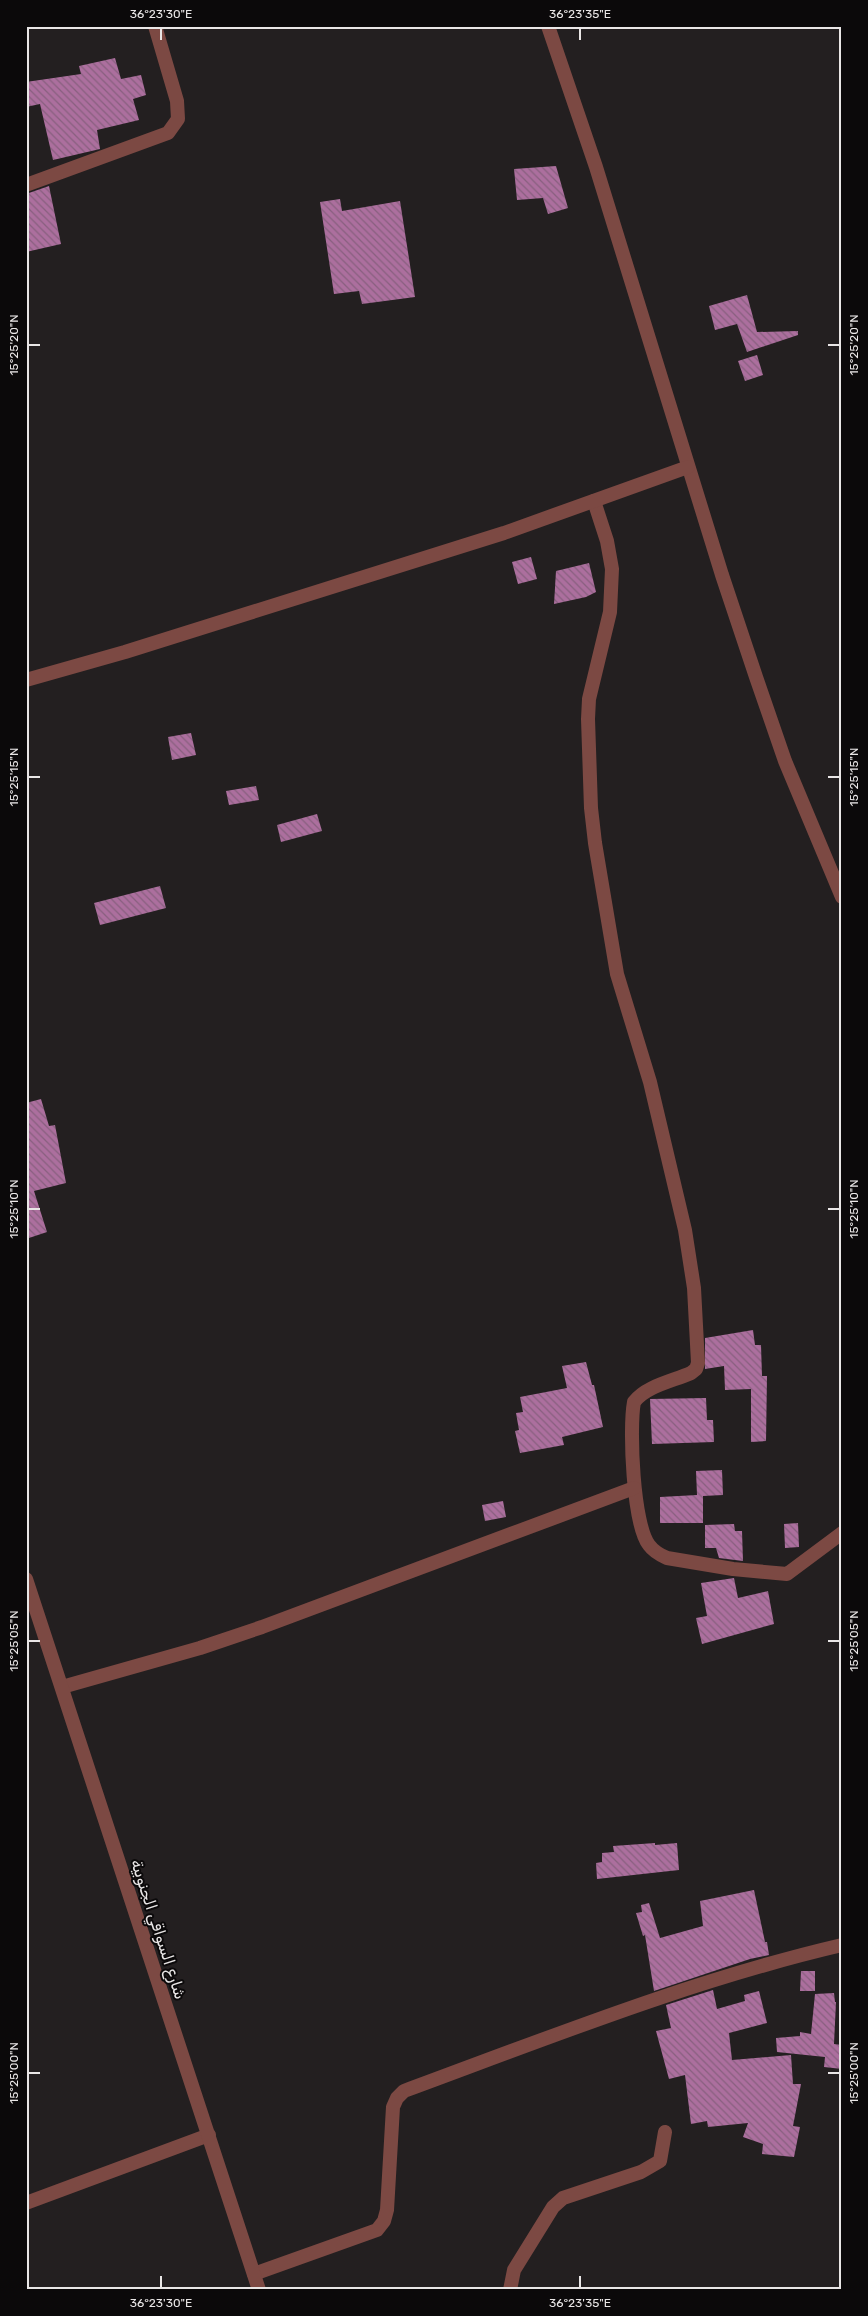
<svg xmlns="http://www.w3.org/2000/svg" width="868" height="2316" viewBox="0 0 868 2316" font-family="Rubik,'Noto Naskh Arabic',sans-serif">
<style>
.building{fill:url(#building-back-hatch)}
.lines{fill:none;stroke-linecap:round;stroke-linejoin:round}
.minor{stroke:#7c4943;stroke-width:14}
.tertiary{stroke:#7c4943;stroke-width:14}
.ticks{fill:none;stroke:#e9e6e6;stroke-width:2}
.labels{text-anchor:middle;stroke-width:4;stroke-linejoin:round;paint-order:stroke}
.street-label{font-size:16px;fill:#e9e6e6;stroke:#0b090a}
.neatline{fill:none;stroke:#e9e6e6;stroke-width:2}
.ticks-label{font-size:12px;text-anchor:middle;fill:#e9e6e6}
</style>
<defs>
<pattern id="building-back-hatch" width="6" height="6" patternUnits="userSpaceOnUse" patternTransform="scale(1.25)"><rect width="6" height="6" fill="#ac6f9e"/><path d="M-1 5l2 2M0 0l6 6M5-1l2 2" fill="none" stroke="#88607f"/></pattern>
</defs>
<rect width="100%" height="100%" fill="#231f20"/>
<g class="building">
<polygon points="115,58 121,79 141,75 146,95 133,99 139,120 97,130 100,149 53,160 40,104 26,107 26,82 81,74 79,66"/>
<polygon points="556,166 568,208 548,214 543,198 517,200 514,169"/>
<polygon points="49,186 61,244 26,252 26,194"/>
<polygon points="340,199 342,211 400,201 415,297 362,304 359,291 334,294 320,202"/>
<polygon points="747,295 757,332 798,331 798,335 747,352 737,324 715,330 709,306"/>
<polygon points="757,355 763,375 745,381 738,361"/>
<polygon points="531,557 537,579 518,584 512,562"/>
<polygon points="589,563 596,592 586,597 554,604 556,571"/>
<polygon points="191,733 196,755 172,760 168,737"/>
<polygon points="256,786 259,800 229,805 226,791"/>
<polygon points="317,814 322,831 281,842 277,825"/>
<polygon points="160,886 166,908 100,925 94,903"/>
<polygon points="41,1099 49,1126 55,1125 66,1183 34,1191 47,1232 26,1239 26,1103"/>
<polygon points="753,1330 755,1345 761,1345 762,1376 767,1376 766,1441 751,1442 751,1389 725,1390 724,1366 705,1369 705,1338"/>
<polygon points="586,1362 592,1385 594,1385 603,1427 562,1437 564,1445 520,1453 515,1431 519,1430 516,1413 523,1412 520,1397 567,1388 562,1366"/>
<polygon points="706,1398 707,1420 713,1420 714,1442 652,1444 650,1399"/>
<polygon points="722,1470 723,1495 703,1496 703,1523 660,1523 660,1497 697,1495 696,1471"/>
<polygon points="503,1501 506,1517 485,1521 482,1505"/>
<polygon points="798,1523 799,1547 785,1548 784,1524"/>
<polygon points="734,1524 735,1531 742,1531 743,1561 719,1558 716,1548 705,1548 705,1525"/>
<polygon points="734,1578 738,1598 768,1591 774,1624 702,1644 696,1618 707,1616 701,1583"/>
<polygon points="655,1843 655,1845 677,1843 679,1870 597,1879 596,1863 602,1862 602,1853 614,1852 613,1846"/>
<polygon points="754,1890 765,1942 767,1942 769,1955 750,1959 654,1991 645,1935 643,1936 636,1913 642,1912 641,1905 649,1903 660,1938 703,1926 700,1901"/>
<polygon points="801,1971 815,1971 815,1991 800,1991"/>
<polygon points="713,1990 717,2009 745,2001 744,1995 759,1991 767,2023 729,2033 732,2060 791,2055 793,2084 801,2084 793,2126 800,2127 794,2157 762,2154 763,2144 743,2137 748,2123 708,2127 707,2121 691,2124 685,2075 669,2079 656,2031 671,2028 666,2005"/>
<polygon points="834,1993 835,2002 836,2002 834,2044 842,2045 842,2069 824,2067 825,2057 777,2052 776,2038 800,2036 800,2032 811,2034 815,1994"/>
</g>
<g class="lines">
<g class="minor">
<polyline points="548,26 596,167 722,575 756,677 785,761 842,897"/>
<polyline points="26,185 168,133 178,119 177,101 155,26"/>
<path d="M594 501 607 541 612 569 610 612 589 699 588 719 591 808 595 843 617 974 650 1082 685 1230 694 1288 698 1363 696 1369 691 1373C673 1381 646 1386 634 1402 629 1428 633 1525 649 1545 654 1552 660 1555 667 1558L733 1569 787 1574 842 1533"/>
<polyline points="26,680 125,652 504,533 688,467"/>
<polyline points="62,1687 200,1648 262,1627 634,1488"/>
<polyline points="26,2203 209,2135"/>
<path d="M254 2274 377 2230 384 2221 387 2210 393 2107 397 2098 404 2091C548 2038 692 1980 842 1945"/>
<polyline points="510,2290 514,2270 553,2207 563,2198 641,2172 660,2161 665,2132"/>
</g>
<polyline class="tertiary" points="26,1579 259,2290"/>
</g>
<path class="ticks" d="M161 28V40M580 28V40M28 345H40M828 345H840M28 777H40M828 777H840M28 1209H40M828 1209H840M28 1641H40M828 1641H840M28 2073H40M828 2073H840M161 2276V2288M580 2276V2288"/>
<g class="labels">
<g class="street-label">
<text transform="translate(159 1929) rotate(72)" y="6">شارع السواقي الجنوبية</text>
</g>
</g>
<rect width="868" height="2316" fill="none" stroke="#0b090a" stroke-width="55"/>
<rect x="28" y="28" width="812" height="2260" class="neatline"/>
<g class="ticks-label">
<text x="161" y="18">36°23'30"E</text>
<text x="580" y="18">36°23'35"E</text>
<text transform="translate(14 345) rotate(-90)" y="4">15°25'20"N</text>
<text transform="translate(854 345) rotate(-90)" y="4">15°25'20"N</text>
<text transform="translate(14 777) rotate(-90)" y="4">15°25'15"N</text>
<text transform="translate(854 777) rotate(-90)" y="4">15°25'15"N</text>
<text transform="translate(14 1209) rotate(-90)" y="4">15°25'10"N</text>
<text transform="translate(854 1209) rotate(-90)" y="4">15°25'10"N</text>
<text transform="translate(14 1641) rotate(-90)" y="4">15°25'05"N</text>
<text transform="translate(854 1641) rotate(-90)" y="4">15°25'05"N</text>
<text transform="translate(14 2073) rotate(-90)" y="4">15°25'00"N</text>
<text transform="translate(854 2073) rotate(-90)" y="4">15°25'00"N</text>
<text x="161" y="2307">36°23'30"E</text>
<text x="580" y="2307">36°23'35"E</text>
</g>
</svg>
